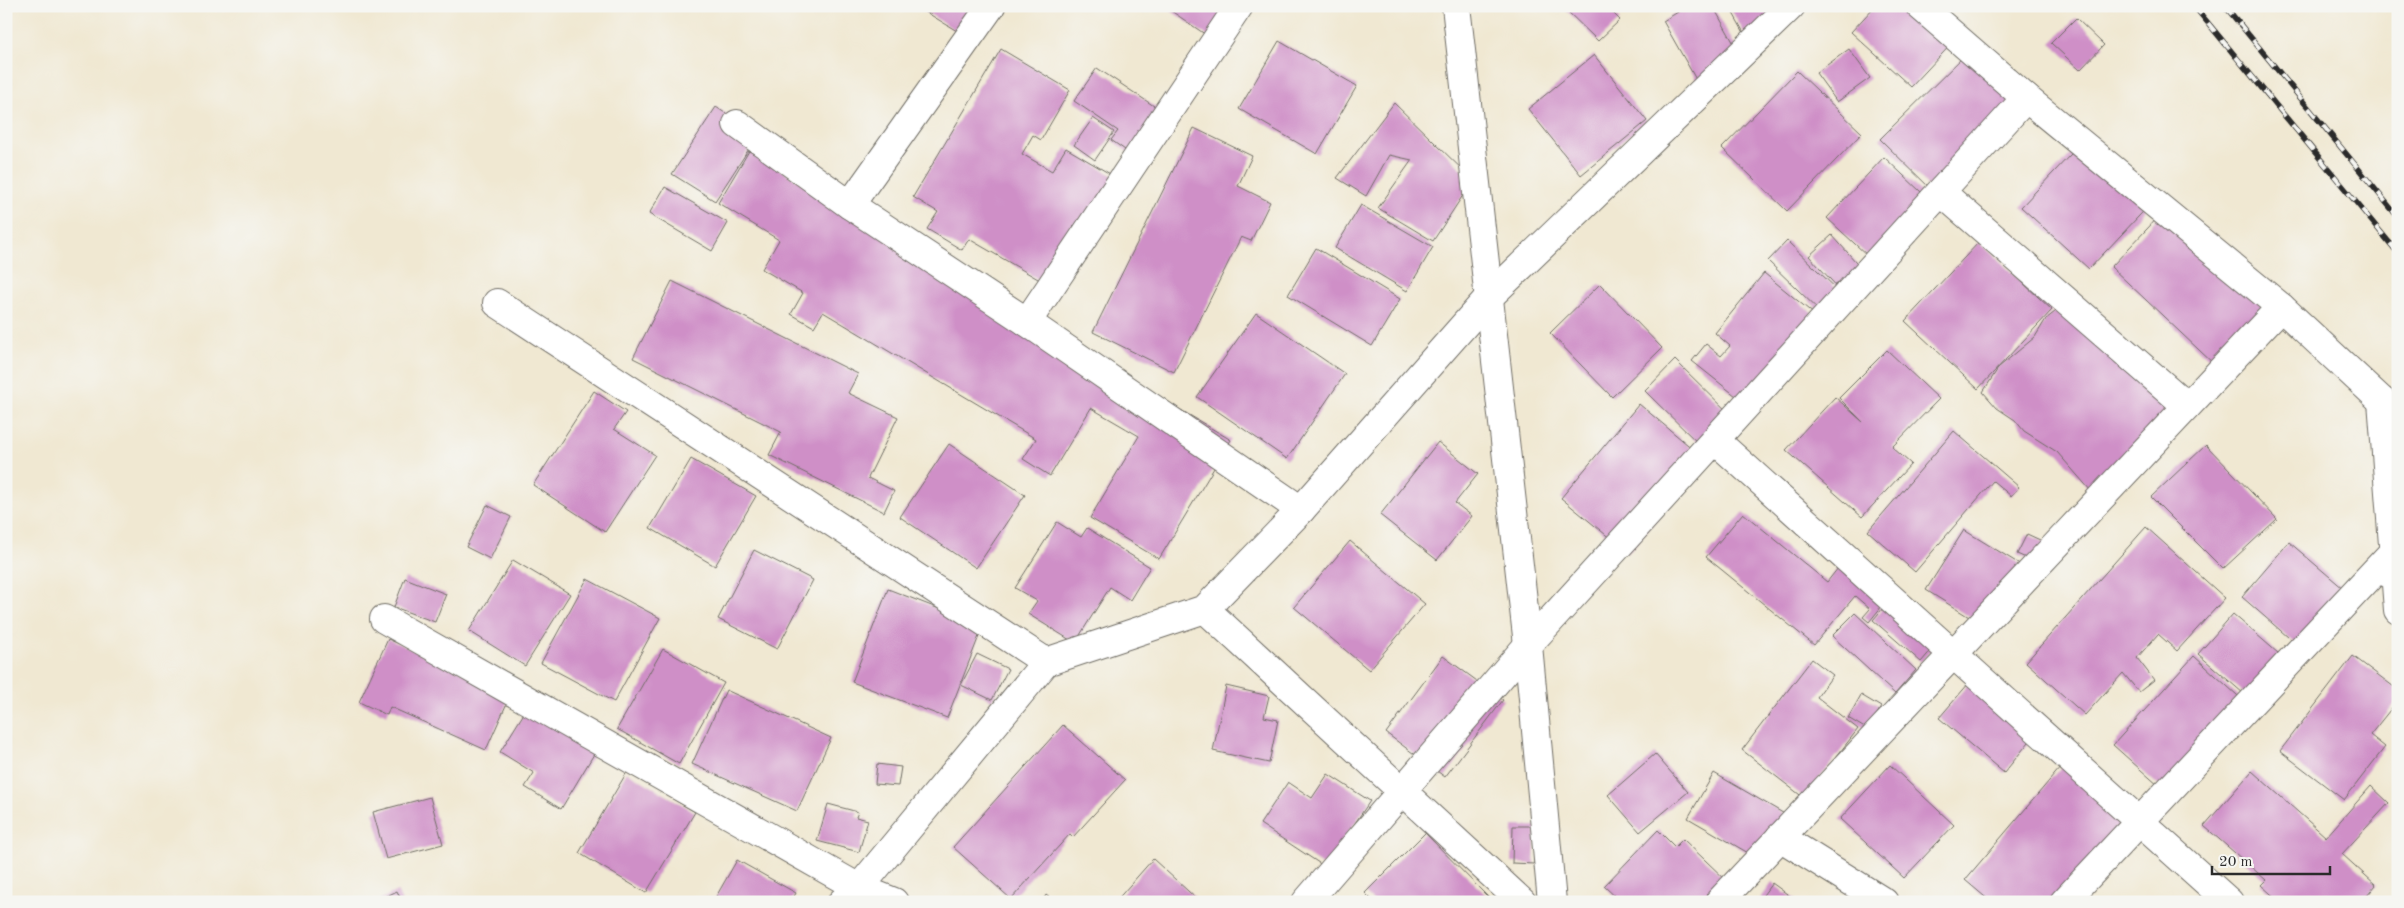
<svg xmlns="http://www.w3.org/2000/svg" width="2404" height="908" viewBox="0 0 2404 908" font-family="'Old Standard TT',serif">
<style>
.building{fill:#cf8fc7}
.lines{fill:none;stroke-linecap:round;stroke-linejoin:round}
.minor-casing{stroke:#706d65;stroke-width:30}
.minor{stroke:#fff;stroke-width:28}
.rail-casing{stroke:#2b2b2b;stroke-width:5.5}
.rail{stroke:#f6f6f2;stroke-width:4;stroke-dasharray:11;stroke-linecap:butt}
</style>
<rect width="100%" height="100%" fill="#f6f6f2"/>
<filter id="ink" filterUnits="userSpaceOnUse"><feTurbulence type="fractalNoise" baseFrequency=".02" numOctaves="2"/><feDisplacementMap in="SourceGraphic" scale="10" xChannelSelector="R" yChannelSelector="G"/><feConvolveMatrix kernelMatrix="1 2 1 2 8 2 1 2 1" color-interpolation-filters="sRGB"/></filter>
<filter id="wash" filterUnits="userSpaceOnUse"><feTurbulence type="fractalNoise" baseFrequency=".0096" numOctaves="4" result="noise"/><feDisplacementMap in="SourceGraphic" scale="20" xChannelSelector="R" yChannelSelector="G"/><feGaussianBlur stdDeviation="1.12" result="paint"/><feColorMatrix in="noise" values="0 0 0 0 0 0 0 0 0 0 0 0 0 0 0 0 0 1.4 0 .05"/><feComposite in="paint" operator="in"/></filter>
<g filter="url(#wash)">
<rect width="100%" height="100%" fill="#f0e8d2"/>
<g id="blocks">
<g class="building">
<polygon points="916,6 991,6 970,39"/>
<polygon points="1164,6 1234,6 1212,39"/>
<polygon points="1562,6 1606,6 1620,20 1598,41"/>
<polygon points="1688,6 1713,6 1742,58 1698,83 1663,21"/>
<polygon points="1729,6 1784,6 1747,38"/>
<polygon points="1875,6 1921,6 1956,39 1911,87 1851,32"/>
<polygon points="2076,18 2104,45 2080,70 2051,43"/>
<polygon points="1279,41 1357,86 1317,154 1239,109"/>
<polygon points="1977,43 2034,100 1938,196 1880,139"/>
<polygon points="1001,49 1070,90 1041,140 1033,135 1022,154 1052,171 1066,148 1122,181 1057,290 969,239 962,250 927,229 938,212 913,197"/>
<polygon points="1849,49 1870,78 1837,102 1816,73"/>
<polygon points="1594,55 1647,121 1581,175 1528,109"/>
<polygon points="1097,68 1172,118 1142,162 1111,140 1118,131 1074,101"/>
<polygon points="1797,71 1862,133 1787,211 1722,148"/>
<polygon points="1394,103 1473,180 1433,241 1378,208 1412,160 1389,155 1366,196 1337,178"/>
<polygon points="716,107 758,135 715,201 672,174"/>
<polygon points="1093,118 1114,132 1095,160 1074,145"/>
<polygon points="1194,128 1252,156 1238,186 1270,202 1251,241 1241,237 1174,372 1093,332"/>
<polygon points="2087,137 2155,199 2089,269 2021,207"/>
<polygon points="749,151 1231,440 1159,559 1090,518 1139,436 1091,408 1050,476 1023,459 1036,439 823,312 814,327 791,314 803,293 762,269 779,240 718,203"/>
<polygon points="1884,157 1939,209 1882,269 1827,218"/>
<polygon points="665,187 728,223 712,251 649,214"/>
<polygon points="1361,205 1433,247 1407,291 1335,248"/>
<polygon points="2164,211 2269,310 2216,366 2111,267"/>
<polygon points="1832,235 1864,271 1841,291 1809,256"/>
<polygon points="1787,241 1845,297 1826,317 1768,261"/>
<polygon points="1979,242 2052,310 1978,389 1905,321"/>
<polygon points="1316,248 1400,299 1372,346 1288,295"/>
<polygon points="1764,273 1820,319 1751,408 1692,361 1706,344 1721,356 1730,346 1715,333"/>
<polygon points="672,281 858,374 848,393 898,417 868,478 894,491 884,512 769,455 781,432 633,358"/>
<polygon points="1600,284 1662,348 1612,397 1550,333"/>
<polygon points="2065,304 2150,387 2176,417 2098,499 2057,452 2024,431 2015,420 1997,408 1983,392 1999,367 2035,337 2046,319"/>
<polygon points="1256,313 1345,374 1287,459 1197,397"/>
<polygon points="1887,350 1939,399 1892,447 1911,464 1862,517 1786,450 1835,397 1863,422 1839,398"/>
<polygon points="1675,360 1739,423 1709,454 1645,391"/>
<polygon points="594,391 626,412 614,429 655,455 605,532 533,485"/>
<polygon points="1639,404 1706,460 1628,553 1561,498"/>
<polygon points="1954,431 2019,487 2011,496 1993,481 1915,572 1868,531"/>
<polygon points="1438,442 1478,474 1455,503 1472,516 1437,560 1380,515"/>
<polygon points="949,444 1025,495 976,568 900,517"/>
<polygon points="2206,445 2277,519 2223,569 2151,497"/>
<polygon points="691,459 756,496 715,566 650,528"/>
<polygon points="487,505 511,517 490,559 466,547"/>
<polygon points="1743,513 1827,582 1842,563 1887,600 1869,622 1863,617 1870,609 1855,596 1814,645 1706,557"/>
<polygon points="1057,522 1081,537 1087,528 1150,567 1130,600 1110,587 1075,643 1028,614 1037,601 1015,588"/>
<polygon points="2146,527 2225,598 2177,651 2158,634 2137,658 2154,680 2139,692 2123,673 2085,715 2026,662"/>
<polygon points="1964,530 2031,571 1993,632 1926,590"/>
<polygon points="2027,534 2053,546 2044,566 2017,554"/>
<polygon points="1350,541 1425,604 1369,670 1294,607"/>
<polygon points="2289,542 2344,589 2296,644 2242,597"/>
<polygon points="754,550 813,580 777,649 718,619"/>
<polygon points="513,560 570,594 525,666 469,631"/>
<polygon points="405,578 446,594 435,622 394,607"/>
<polygon points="587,579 660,618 614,702 541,663"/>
<polygon points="888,589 983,626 947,718 852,682"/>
<polygon points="1897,592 1945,634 1921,662 1873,620"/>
<polygon points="1855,613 1916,670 1895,694 1832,636"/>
<polygon points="2233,614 2286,660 2251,700 2198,654"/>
<polygon points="388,639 511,694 486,750 390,707 387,715 359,702"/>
<polygon points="663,649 724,683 679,764 617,729"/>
<polygon points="977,654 1008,669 992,700 961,685"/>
<polygon points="1443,656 1503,700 1445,777 1386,733"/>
<polygon points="2194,656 2248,705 2168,794 2113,745"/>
<polygon points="2353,656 2398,690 2398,700 2370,735 2385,747 2344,800 2280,751"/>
<polygon points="1812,659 1833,675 1817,697 1858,729 1804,798 1742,750"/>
<polygon points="1969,683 2033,737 2004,773 1939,718"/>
<polygon points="1226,686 1269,696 1264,717 1278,720 1269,763 1213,751"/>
<polygon points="726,690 831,738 797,811 692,764"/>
<polygon points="1861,695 1881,707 1868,730 1848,718"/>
<polygon points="531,702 600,744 561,809 525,787 534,773 500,752"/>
<polygon points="1063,725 1125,780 1073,837 1070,834 1011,899 953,847"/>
<polygon points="1655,754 1688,792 1640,832 1608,795"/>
<polygon points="2066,761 2133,818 2063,902 1991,902 1965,880"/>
<polygon points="877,764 901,767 898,786 875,784"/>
<polygon points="1890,765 1954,825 1904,878 1840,819"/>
<polygon points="2252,771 2326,837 2371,786 2389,803 2342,854 2376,885 2362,902 2280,902 2261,885 2266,880 2204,826"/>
<polygon points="627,772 695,812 646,893 579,853"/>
<polygon points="1714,773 1788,816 1762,861 1688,818"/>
<polygon points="1328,774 1370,801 1325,867 1260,824 1288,782 1312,798"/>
<polygon points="430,797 443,844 386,859 373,812"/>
<polygon points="828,804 858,812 856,817 868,820 859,852 817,841"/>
<polygon points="1513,826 1536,826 1534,864 1512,863"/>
<polygon points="1658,830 1675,847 1683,839 1728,882 1709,902 1621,902 1604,886"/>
<polygon points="1425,833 1484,893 1493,902 1374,902 1365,893"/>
<polygon points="1153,859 1200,902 1115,902"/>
<polygon points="737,860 796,893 791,902 713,902"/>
<polygon points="1772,883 1798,902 1758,902"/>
<polygon points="397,891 402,902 375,902"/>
<polygon points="1046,895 1055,902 1042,902"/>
</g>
</g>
</g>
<g filter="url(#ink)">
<use href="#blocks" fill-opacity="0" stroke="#706d65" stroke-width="1"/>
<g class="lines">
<g class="minor-casing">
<g id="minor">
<polyline points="1456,6 1528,645 1552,902"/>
<polyline points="1920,6 2026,98 2281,307 2398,416"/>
<polyline points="737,124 850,205 1027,322 1301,510"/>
<polyline points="1941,192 2187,406"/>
<polyline points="850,205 991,6"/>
<polyline points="497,303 1046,662"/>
<polyline points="1027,322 1239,6"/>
<polyline points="2382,401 2398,610"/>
<polyline points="1715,440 2229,902"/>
<polyline points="1205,609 1522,902"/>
<polyline points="384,619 859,888 894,902"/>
<polyline points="1780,837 1884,902"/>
<polyline points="842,902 859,888 1046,662 1205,609 1301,510 1489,297 1791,6"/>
<polyline points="1306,902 1528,645 2026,98"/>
<polyline points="1719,902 2281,307"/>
<polyline points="2064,902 2392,553"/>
</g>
</g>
<use href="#minor" class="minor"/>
<g class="rail-casing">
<g id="rail">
<polyline points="2194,6 2398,253"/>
<polyline points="2225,6 2398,217"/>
</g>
</g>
<use href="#rail" class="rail"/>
</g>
</g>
<rect width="2404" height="908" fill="none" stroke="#f6f6f2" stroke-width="25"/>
<path d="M2212 866v8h118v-8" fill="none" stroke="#2b2b2b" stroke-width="2.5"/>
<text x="2219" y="866" font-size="15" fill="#2b2b2b" stroke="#f6f6f2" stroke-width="4" paint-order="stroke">20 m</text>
</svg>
